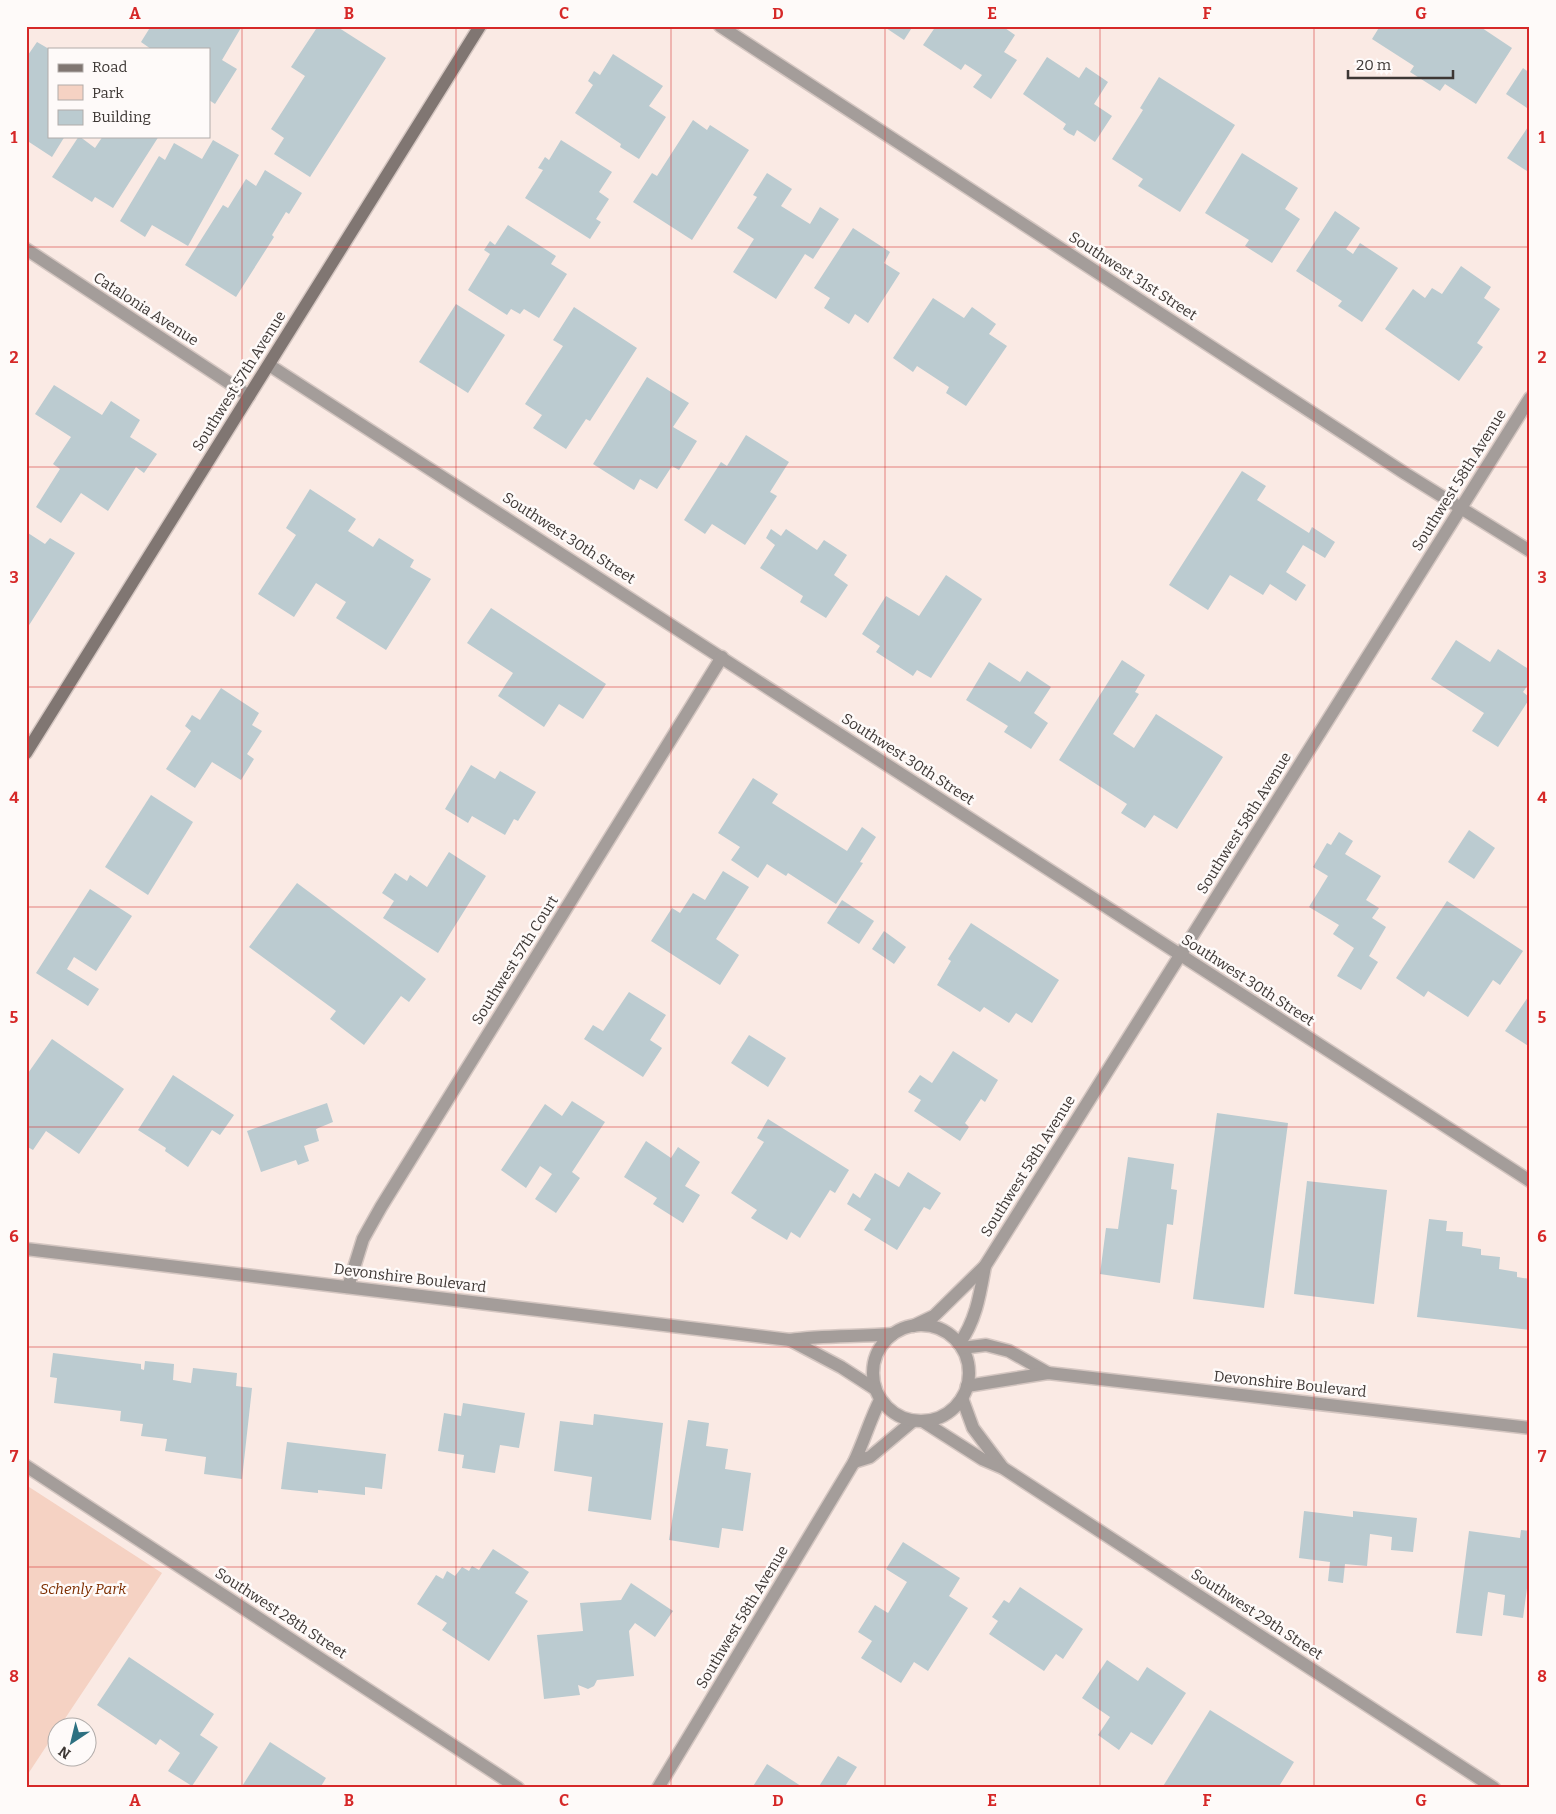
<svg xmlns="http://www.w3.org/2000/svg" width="1556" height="1814" viewBox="0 0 1556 1814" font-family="Bitter,serif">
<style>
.green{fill:#f5d2c3}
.building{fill:#bbcbd0}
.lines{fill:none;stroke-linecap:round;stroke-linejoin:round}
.minor-casing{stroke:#d4c6c1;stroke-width:15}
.tertiary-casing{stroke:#d4c6c1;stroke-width:15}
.secondary-casing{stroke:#d4c6c1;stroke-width:15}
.minor{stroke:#a49d9a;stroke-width:12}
.tertiary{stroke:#a49d9a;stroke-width:12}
.secondary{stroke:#807672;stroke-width:12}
.grid{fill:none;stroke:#d62828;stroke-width:1;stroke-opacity:0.55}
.labels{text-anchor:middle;stroke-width:5;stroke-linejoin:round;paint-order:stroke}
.street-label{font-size:15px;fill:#3d3734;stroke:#fefaf9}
.park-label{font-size:15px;font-style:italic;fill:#7d2e00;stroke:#fefaf9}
.neatline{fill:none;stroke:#d62828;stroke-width:2}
.grid-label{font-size:16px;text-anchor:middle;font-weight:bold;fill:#d62828}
</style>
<rect width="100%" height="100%" fill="#faeae4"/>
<polygon class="green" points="26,1485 162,1573 60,1726 58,1726 57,1730 26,1777"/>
<g class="building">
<polygon points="151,26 242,26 222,60 237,69 215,104 209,100 209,49 151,49 141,42"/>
<polygon points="318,26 336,26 386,58 310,177 274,154 284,138 271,129 305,76 291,67"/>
<polygon points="883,26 913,26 904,40"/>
<polygon points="936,26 1002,26 1015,35 1004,52 1017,60 991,99 973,87 982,75 965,64 961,70 923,45"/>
<polygon points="1380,26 1479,26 1512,48 1476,104 1445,84 1440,91 1410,72 1414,66 1372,39"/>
<polygon points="37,42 49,49 49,136 65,136 52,157 26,140 26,54 28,55"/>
<polygon points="613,54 663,86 649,106 666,117 639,159 620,147 621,144 575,113 593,85 588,81 594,71 600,75"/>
<polygon points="1047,57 1079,78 1086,67 1108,82 1094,104 1112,116 1095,142 1077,130 1074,136 1068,133 1063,129 1066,124 1023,94"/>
<polygon points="1523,68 1530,73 1530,110 1506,94"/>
<polygon points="1159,77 1235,125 1180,212 1138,186 1143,179 1112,159 1143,110 1140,108"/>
<polygon points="693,120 707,130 710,125 749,150 692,240 633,202 652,173 657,176"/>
<polygon points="1530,124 1530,173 1507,158"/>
<polygon points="79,136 95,148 103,136 159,136 113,208 95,197 92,202 52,177"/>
<polygon points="213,140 239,155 188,246 152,225 145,237 120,221 159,156 165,160 174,143 202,159"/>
<polygon points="561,140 612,172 599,192 609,199 596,219 601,222 590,239 525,198 543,170 538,168 545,157 549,160"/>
<polygon points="1242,153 1298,188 1285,209 1300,219 1272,263 1245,246 1249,240 1205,213"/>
<polygon points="265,170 302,193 289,214 286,212 272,235 274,237 236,297 185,265 223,205 228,208 246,179 256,186"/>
<polygon points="767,173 792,189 781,206 810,224 820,207 839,219 813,259 805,254 776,299 733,272 754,239 737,228 757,197 753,195"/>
<polygon points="1335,211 1360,228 1346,249 1353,254 1360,243 1398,268 1362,322 1338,306 1342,301 1296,271"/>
<polygon points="508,225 556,256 551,264 567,274 539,318 524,309 520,314 511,309 507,315 468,290 490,254 484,250 490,241 495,245"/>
<polygon points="853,228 890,252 884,263 900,273 868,323 855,314 849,324 824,308 830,298 814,288"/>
<polygon points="1461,266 1491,287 1484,298 1500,309 1477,343 1483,347 1459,381 1385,329 1413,289 1425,298 1432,288 1442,294"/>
<polygon points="933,298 964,318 972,307 996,324 989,334 1007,346 966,406 946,393 949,387 917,366 913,372 893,358"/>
<polygon points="456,304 505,335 468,393 419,362"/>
<polygon points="574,307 637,348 590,421 586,419 566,449 533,428 542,415 525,404 563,346 553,340"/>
<polygon points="647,377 689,403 673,427 697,441 679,470 672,466 657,489 640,479 634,490 593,464"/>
<polygon points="54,385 102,415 111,401 140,420 130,437 157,454 144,473 136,467 108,511 81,493 61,523 36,507 60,469 53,464 71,437 35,414"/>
<polygon points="746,435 789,462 770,492 777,496 745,545 712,524 705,534 684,520 721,462 727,466"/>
<polygon points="1242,471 1266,486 1257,500 1309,533 1312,527 1335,542 1325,558 1303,545 1286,572 1306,585 1296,601 1270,584 1263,595 1230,575 1208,610 1169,585"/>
<polygon points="310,489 356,519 348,531 373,547 379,538 414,560 410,567 431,579 386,650 336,618 346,602 316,583 294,617 258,594 296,535 286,528"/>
<polygon points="771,529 781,536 786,529 817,550 824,540 847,555 834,575 848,585 826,618 800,602 803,596 760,568 775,545 766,538"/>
<polygon points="28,533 45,544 50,538 75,553 26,630 26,536"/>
<polygon points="946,575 982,599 931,678 917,670 913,676 876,652 880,646 862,634 886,596 919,616"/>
<polygon points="491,608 606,684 583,719 559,704 544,727 498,696 513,673 467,643"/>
<polygon points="1456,640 1490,662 1498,649 1530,670 1530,682 1523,692 1530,698 1498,747 1472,731 1484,713 1431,679"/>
<polygon points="1122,660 1145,675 1135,692 1139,694 1113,734 1134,748 1156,714 1223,757 1177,829 1154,815 1145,828 1121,813 1127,804 1059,760"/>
<polygon points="989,662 1020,682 1027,671 1051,687 1034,713 1048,723 1031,749 1004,732 1008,726 966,700"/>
<polygon points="221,688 259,713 252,725 262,731 247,754 254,759 241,780 212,762 195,788 166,769 191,731 185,726 192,715 200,720"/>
<polygon points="471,765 495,779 500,771 536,792 518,821 514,819 505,835 472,816 468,823 445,809"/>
<polygon points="753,778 778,794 772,803 847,851 862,827 876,837 860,862 863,863 836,904 788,873 786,876 767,864 758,878 731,860 740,847 718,833"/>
<polygon points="151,795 193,822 148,895 105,867"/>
<polygon points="1469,830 1495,848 1474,879 1448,862"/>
<polygon points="1339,832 1353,841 1345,854 1381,876 1366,900 1379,908 1372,918 1386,927 1369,956 1378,962 1361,990 1337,976 1354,948 1333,934 1339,925 1309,907 1328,876 1313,867 1327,843 1331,845"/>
<polygon points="449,852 486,876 438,953 383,918 394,901 382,893 395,873 407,881 410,875 427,887"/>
<polygon points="723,871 749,887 716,939 739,955 720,985 651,941 672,908 680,913 693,893 705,900"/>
<polygon points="297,883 426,979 409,1002 401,996 364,1045 330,1019 336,1011 249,947"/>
<polygon points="90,889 132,916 96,971 74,957 67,969 99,989 88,1006 36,973"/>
<polygon points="842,900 874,921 859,944 827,923"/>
<polygon points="1447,901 1523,951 1500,985 1493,980 1468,1017 1428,991 1424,997 1396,978"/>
<polygon points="971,923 1059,980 1032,1023 1016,1013 1009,1023 984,1007 980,1012 937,985 951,961 948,959"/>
<polygon points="884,931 906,947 894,964 872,949"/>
<polygon points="629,992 666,1015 650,1040 662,1048 643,1077 584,1039 593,1025 603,1031"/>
<polygon points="1530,994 1530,1047 1505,1031"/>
<polygon points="749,1035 786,1058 768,1087 731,1063"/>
<polygon points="52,1039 124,1089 79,1154 46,1131 33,1150 26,1146 26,1076"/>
<polygon points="953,1051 998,1080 985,1102 981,1099 965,1123 969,1127 960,1141 914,1111 921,1100 908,1092 920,1075 932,1083"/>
<polygon points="173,1075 234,1115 220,1135 212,1130 188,1167 165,1151 166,1148 138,1130"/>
<polygon points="572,1101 605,1122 572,1172 580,1178 556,1213 535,1199 552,1174 540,1166 526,1188 501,1170 545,1104 562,1116"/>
<polygon points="327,1103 333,1122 316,1129 319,1141 304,1146 309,1161 298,1165 296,1160 261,1172 247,1131"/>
<polygon points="1217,1113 1288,1123 1264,1308 1193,1299"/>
<polygon points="768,1119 849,1170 835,1193 830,1190 800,1238 791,1232 787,1240 751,1218 757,1210 731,1193 764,1142 757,1138"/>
<polygon points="646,1141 671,1158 678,1147 700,1162 685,1186 700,1195 683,1223 653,1204 657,1198 624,1177"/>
<polygon points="1128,1157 1174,1164 1171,1189 1177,1190 1173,1225 1167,1224 1160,1283 1100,1274 1106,1228 1118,1229"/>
<polygon points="908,1172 941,1193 930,1210 924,1207 897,1250 864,1230 871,1219 847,1204 853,1193 860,1198 875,1173 899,1187"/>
<polygon points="1307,1181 1387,1190 1374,1304 1294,1294"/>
<polygon points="1429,1219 1447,1221 1446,1231 1463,1232 1462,1246 1481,1249 1481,1255 1500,1257 1499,1269 1517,1272 1517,1277 1530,1279 1530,1330 1417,1317"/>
<polygon points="53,1353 141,1364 141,1369 144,1370 145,1361 174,1364 173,1380 191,1383 193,1368 237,1373 236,1386 252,1388 242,1479 204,1474 206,1457 165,1451 167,1439 141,1436 143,1424 120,1421 121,1411 54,1403 57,1378 50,1377"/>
<polygon points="463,1403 525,1413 519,1448 500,1445 495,1473 462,1468 464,1455 438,1451 444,1413 461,1416"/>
<polygon points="594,1414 663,1423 651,1520 588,1511 592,1477 554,1471 560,1421 593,1425"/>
<polygon points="688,1420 709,1423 706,1446 728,1449 725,1469 751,1473 743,1531 722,1528 719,1548 669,1540"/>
<polygon points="287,1442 386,1454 382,1489 365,1487 365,1495 318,1490 318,1493 281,1489"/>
<polygon points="1304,1511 1353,1517 1353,1511 1417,1518 1413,1552 1391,1550 1392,1537 1370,1534 1367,1566 1345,1564 1343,1583 1328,1581 1330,1562 1299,1558"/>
<polygon points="1521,1530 1530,1531 1530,1566 1523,1618 1503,1615 1505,1595 1488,1592 1482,1636 1456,1633 1469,1531 1520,1538"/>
<polygon points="903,1542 960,1578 949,1596 968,1608 928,1671 914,1662 901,1683 861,1658 872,1641 858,1632 875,1605 888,1613 907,1582 886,1569"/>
<polygon points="493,1549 529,1572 515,1593 528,1601 489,1661 442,1630 447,1623 417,1604 436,1575 443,1579 447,1571 455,1576 462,1567 469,1571 472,1566 479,1570"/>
<polygon points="631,1583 673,1611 655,1637 635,1623 629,1631 634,1676 597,1680 594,1686 588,1689 578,1685 580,1695 544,1699 537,1635 583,1631 580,1603 621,1600"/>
<polygon points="1020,1587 1083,1629 1063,1659 1056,1654 1044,1671 989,1634 998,1621 992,1617 1004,1600 1009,1603"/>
<polygon points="129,1657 214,1714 200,1735 218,1747 192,1786 168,1771 180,1753 160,1739 156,1745 97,1705"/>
<polygon points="1107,1660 1138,1681 1147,1667 1186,1693 1152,1745 1131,1732 1119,1750 1098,1735 1110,1717 1082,1698"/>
<polygon points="1210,1710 1294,1762 1278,1788 1162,1788"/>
<polygon points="270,1742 326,1778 320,1788 241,1788"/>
<polygon points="838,1756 857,1767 844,1788 818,1788"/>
<polygon points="767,1764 804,1788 752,1788"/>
</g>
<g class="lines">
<g class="minor-casing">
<g id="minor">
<polyline points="720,26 1406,474 1530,551"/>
<polyline points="26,249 249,396"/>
<polyline points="269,365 1530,1181"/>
<polyline points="348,1287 363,1239 381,1207 722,657"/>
<polyline points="913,1326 934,1316 985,1266 1530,398"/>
<path d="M959 1344C976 1321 980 1294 985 1266"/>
<polyline points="962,1398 973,1428 1003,1468"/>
<path d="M880 1400C870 1420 864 1441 854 1462L870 1457 913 1421"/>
<polyline points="924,1422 982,1459 1003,1468 1494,1788"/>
<polyline points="26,1466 518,1788"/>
<polyline points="658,1788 854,1462"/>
</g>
</g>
<g class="tertiary-casing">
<g id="tertiary">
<path d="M26 1249 790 1340C824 1335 858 1337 893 1334"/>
<circle cx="921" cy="1373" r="48"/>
<polyline points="790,1340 841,1367 875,1389"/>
<polyline points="962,1348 986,1345 1009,1351 1048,1373"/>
<polyline points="967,1386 1048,1373 1530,1428"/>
</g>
</g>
<g class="secondary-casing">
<polyline id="secondary" points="26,753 480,26"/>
</g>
<use href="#minor" class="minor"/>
<use href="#tertiary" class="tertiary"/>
<use href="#secondary" class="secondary"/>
</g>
<path class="grid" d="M242 26V1788M456 26V1788M671 26V1788M885 26V1788M1100 26V1788M1314 26V1788M26 247H1530M26 467H1530M26 687H1530M26 907H1530M26 1127H1530M26 1347H1530M26 1567H1530"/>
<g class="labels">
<g class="street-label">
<text transform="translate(1133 276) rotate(33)" y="5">Southwest 31st Street</text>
<text transform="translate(146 309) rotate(33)" y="5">Catalonia Avenue</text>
<text transform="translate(239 381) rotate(-58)" y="5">Southwest 57th Avenue</text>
<text transform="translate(1459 480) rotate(-58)" y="5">Southwest 58th Avenue</text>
<text transform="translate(569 538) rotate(33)" y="5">Southwest 30th Street</text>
<text transform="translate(908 759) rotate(33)" y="5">Southwest 30th Street</text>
<text transform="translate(1244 823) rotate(-58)" y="5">Southwest 58th Avenue</text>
<text transform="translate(515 960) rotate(-58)" y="5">Southwest 57th Court</text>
<text transform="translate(1248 980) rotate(33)" y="5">Southwest 30th Street</text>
<text transform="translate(1028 1166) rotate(-58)" y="5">Southwest 58th Avenue</text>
<text transform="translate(410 1278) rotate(7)" y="5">Devonshire Boulevard</text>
<text transform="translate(1290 1384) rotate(6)" y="5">Devonshire Boulevard</text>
<text transform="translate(281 1613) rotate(33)" y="5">Southwest 28th Street</text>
<text transform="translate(1257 1614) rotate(33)" y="5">Southwest 29th Street</text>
<text transform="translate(742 1617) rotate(-59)" y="5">Southwest 58th Avenue</text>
</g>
<g class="park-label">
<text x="83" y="1594">Schenly Park</text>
</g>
</g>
<rect width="1556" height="1814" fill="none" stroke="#fefaf9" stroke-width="55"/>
<rect x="48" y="48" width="162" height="90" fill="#fefaf9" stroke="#b1acaa"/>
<rect x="58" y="64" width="25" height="8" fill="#807672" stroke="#b1acaa"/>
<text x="92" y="72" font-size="15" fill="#3d3734">Road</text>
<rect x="58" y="85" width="25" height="15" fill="#f5d2c3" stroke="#b1acaa"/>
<text x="92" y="98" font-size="15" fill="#3d3734">Park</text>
<rect x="58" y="110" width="25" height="15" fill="#bbcbd0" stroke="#b1acaa"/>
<text x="92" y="122" font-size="15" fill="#3d3734">Building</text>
<g transform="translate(72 1742) rotate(215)"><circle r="24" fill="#fefaf9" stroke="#b1acaa"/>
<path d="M0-4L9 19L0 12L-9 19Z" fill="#2d7081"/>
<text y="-8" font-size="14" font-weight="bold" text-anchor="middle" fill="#3d3734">N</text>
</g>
<path d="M1348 70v8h105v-8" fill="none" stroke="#3d3734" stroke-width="2.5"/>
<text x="1356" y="70" font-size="15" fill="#3d3734" stroke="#fefaf9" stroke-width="4" paint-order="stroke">20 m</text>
<rect x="28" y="28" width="1500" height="1758" class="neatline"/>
<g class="grid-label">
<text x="135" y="19">A</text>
<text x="349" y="19">B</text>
<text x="564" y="19">C</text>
<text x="778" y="19">D</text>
<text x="992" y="19">E</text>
<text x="1207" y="19">F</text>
<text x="1421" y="19">G</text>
<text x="14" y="143">1</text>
<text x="1542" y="143">1</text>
<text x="14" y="363">2</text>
<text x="1542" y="363">2</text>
<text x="14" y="583">3</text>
<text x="1542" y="583">3</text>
<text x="14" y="803">4</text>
<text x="1542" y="803">4</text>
<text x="14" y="1023">5</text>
<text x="1542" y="1023">5</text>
<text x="14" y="1242">6</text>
<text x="1542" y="1242">6</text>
<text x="14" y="1462">7</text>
<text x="1542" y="1462">7</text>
<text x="14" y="1682">8</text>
<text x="1542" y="1682">8</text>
<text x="135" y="1806">A</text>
<text x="349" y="1806">B</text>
<text x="564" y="1806">C</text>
<text x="778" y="1806">D</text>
<text x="992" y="1806">E</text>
<text x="1207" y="1806">F</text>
<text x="1421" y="1806">G</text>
</g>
</svg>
